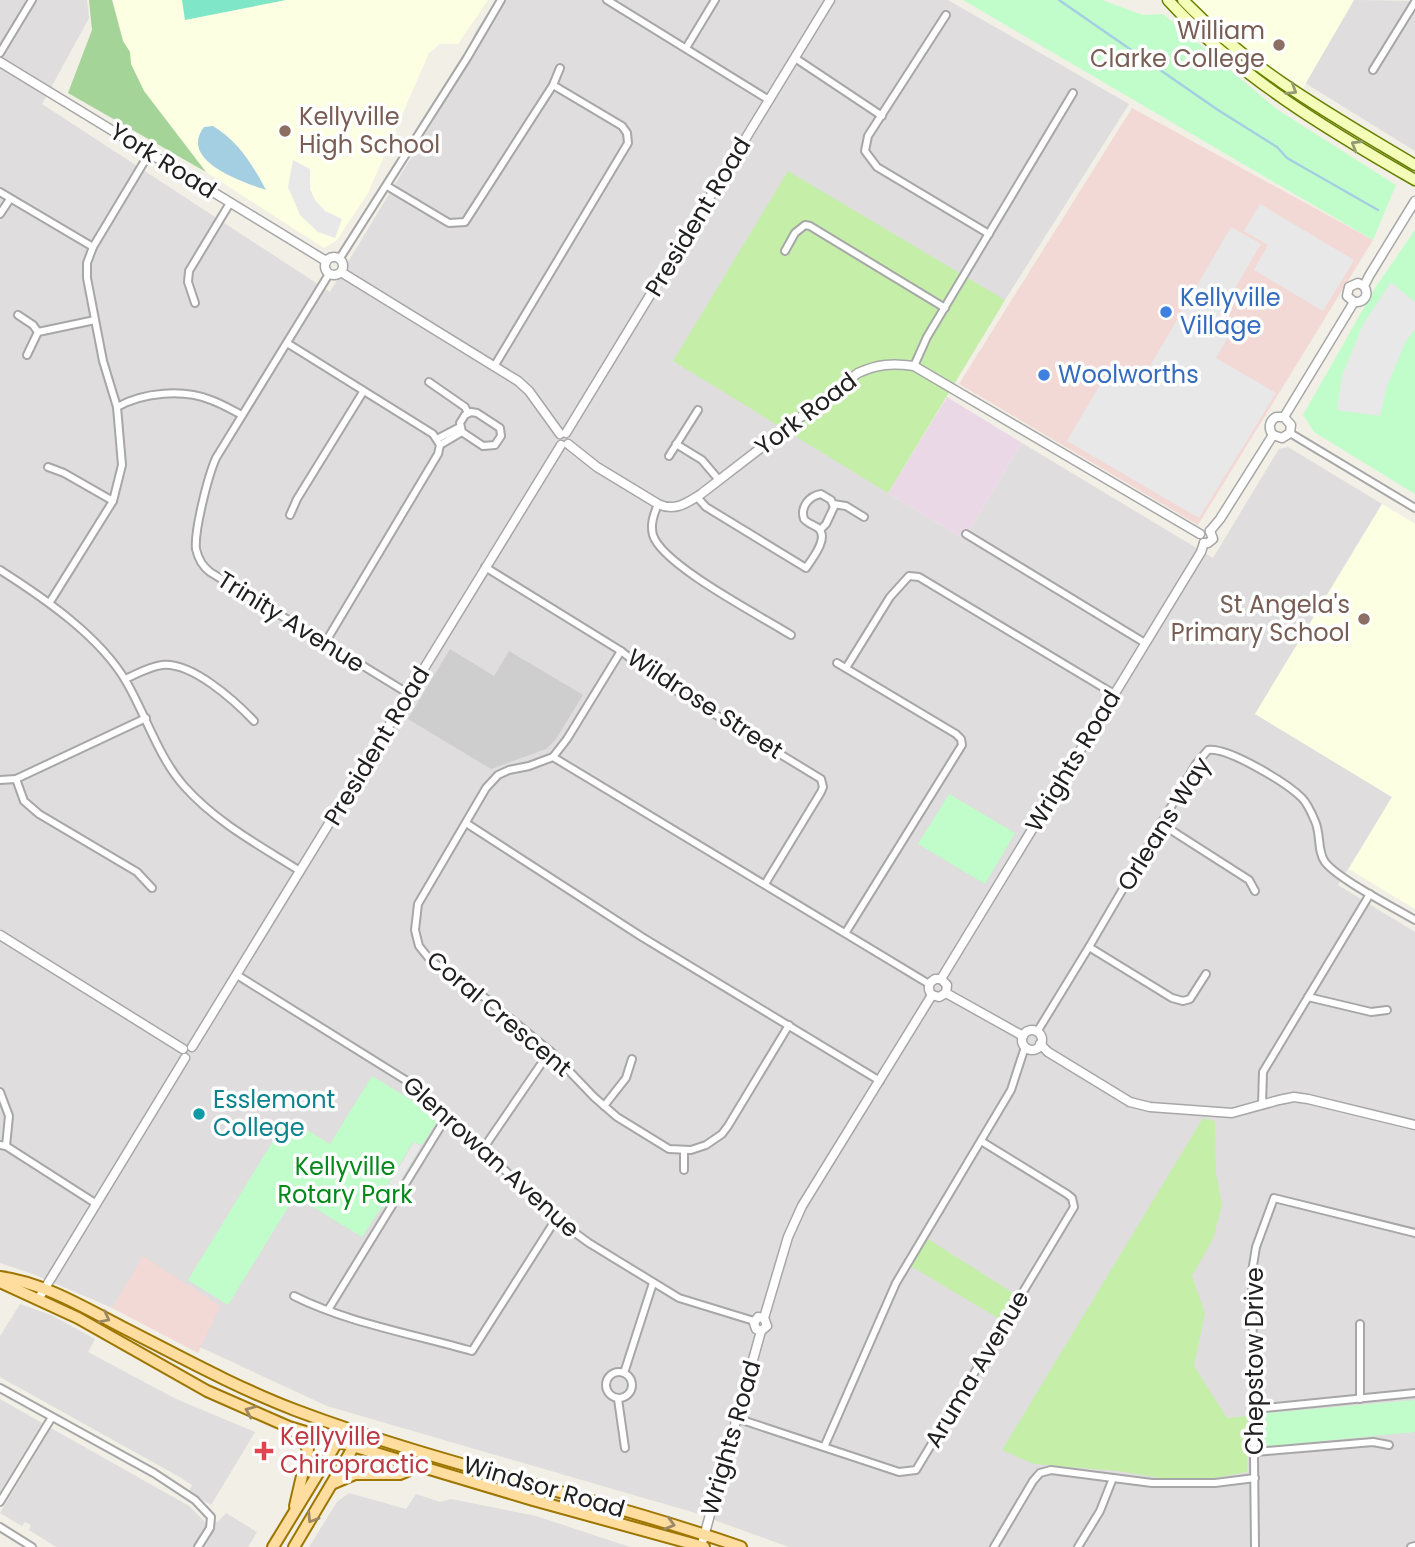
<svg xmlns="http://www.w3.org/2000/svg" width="1415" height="1547" viewBox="0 0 1415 1547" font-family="Poppins,sans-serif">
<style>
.residential{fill:#dfdddd}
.commercial{fill:#f3d9d5}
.industrial{fill:#ebd8e6}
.education{fill:#fdffe2}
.religious{fill:#cecece}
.grass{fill:#c5efa9}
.forest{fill:#a5d498}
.park{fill:#c1fdcb}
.pitch{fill:#7fe6c7}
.parking{fill:#e8e8e8}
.water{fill:#a4cfe2}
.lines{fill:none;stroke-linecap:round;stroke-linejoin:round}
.stream{stroke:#a4cfe2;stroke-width:2.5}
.minor-casing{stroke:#a7a7a7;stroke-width:10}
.tertiary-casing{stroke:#a7a7a7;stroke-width:11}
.secondary-casing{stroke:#667f00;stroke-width:13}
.primary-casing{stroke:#9d7600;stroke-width:14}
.minor{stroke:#fff;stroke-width:6}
.tertiary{stroke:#fff;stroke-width:8}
.secondary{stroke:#f5feb8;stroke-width:10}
.primary{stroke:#ffdd9e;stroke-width:10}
.oneway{stroke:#959a74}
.oneway2{stroke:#9b8865}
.education-dot{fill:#8d6e63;stroke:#fff;stroke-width:2.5}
.shop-dot{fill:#3f7fe0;stroke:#fff;stroke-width:2.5}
.culture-dot{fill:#0f9aa8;stroke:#fff;stroke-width:2.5}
.health-dot{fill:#e0444e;stroke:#fff;stroke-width:2.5}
.labels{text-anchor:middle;stroke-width:7;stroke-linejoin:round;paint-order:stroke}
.education-label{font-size:24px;fill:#785e54;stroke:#fff;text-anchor:end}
.street-label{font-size:24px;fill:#202020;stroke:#fff}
.shop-label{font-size:24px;fill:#366cbe;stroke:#fff;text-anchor:start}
.culture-label{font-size:24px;fill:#0d838f;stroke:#fff;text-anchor:start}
.park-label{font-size:24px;fill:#04891a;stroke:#fff}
.health-label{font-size:24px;fill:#be3a42;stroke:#fff;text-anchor:start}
</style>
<rect width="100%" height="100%" fill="#f2efe6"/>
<g class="residential">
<polygon points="0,0 87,0 89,18 42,104 330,292 462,73 475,32 497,0 948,0 1129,104 1005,300 888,493 964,539 1022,443 1213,558 1279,449 1288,447 1382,504 1255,714 1392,797 1338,885 1415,932 1415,1547 789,1547 692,1512 327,1406 150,1324 33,1274 0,1263"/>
<polygon points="1354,0 1415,1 1415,151 1305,83"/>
<polygon points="20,1304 51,1315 95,1339 88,1352 176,1399 255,1432 211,1505 189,1491 192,1485 176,1475 0,1377 0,1336"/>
<polygon points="0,1399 42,1423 0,1492"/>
<polygon points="51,1428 189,1506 206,1523 218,1522 226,1513 257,1532 248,1547 56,1547 29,1530 31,1525 25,1522 22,1526 0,1513"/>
<polygon points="349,1493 406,1509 416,1494 440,1502 451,1499 536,1516 630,1547 309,1547 337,1502"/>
</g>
<g class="commercial">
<polygon points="1132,108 1373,240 1198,525 959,384"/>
<polygon points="143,1256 220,1306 198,1353 112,1308"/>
</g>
<polygon class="industrial" points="947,397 1022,443 964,539 888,493"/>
<g class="education">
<polygon points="113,0 488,0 458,44 440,44 429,53 368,193 337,240 324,248 206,172 144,91 131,64 130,52 123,41"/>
<polygon points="1183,0 1354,0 1299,95"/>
<polygon points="1382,504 1415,524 1415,909 1349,869 1392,797 1255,714"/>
</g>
<polygon class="religious" points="450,649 494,676 509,651 583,695 556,739 546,749 491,769 408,719"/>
<g class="grass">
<polygon points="788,171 1005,300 888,493 673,361"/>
<polygon points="1203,1118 1215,1121 1216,1173 1222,1205 1213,1239 1192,1276 1205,1313 1194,1366 1227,1418 1247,1416 1247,1472 1214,1478 1160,1478 1118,1471 1034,1464 1002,1450"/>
<polygon points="928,1239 1016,1295 1001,1320 909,1265"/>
</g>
<polygon class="forest" points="89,0 112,0 123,41 130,52 131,64 144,91 206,172 68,93 92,30"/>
<g class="park">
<polygon points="963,0 1102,0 1143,15 1163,14 1278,110 1396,185 1373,240"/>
<polygon points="1415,230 1415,494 1314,432 1303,415 1375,288"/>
<polygon points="949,794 1015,833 985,884 918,844"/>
<polygon points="372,1076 436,1115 436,1123 422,1145 413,1142 383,1192 389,1196 362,1237 295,1196 228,1305 188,1280 287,1118 330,1144"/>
<polygon points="1415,1400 1415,1432 1271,1446 1265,1445 1259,1438 1260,1419 1266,1413"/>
</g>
<polygon class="pitch" points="182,0 286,0 185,20"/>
<g class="parking">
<polygon points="293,160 310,169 310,189 315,200 325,211 342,219 335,238 318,232 300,215 288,187"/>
<polygon points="1260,204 1354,260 1323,311 1254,270 1268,245 1244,231"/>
<polygon points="1231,227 1261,244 1219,315 1235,325 1216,358 1276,393 1199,518 1067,441 1111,366 1139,385"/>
<polygon points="1391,282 1415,302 1415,329 1405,343 1387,386 1380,416 1337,410 1342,376 1363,324"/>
<polygon points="414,1142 421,1146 391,1196 384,1192"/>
</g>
<path class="water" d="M213 126C239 142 252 164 266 190 243 182 178 161 204 127Z"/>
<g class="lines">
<polyline class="stream" points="1059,0 1218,110 1277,147 1287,158 1378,210"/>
<g class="minor-casing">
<g id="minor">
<polyline points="607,0 769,100"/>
<polyline points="946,15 868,136 865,151 877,167 989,234"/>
<polyline points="686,48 715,0"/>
<polyline points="0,53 32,0"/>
<polyline points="795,58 882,116"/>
<polyline points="1373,70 1415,2"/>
<polyline points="387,186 449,223 465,222 553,85 560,68"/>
<polyline points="0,192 93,247"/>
<polyline points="0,214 10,199"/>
<polyline points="785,251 795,233 805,225 810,226 945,308"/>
<polyline points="340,258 467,58 501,0"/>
<path d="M329 274 216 458C208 476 194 531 196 549 198 558 202 566 210 572L409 694"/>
<polyline points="195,303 188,282 189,271 230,203"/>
<polyline points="18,315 33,325 38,332"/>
<polyline points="287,343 433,434 440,445 438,454 325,643"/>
<polyline points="27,355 38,332 95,320"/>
<polyline points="495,365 628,143 627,133 622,126 553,85"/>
<polyline points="914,366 927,337 1073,93"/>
<polyline points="429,382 465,407 468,413"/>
<path d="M117 407C144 392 183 389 211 400 222 404 232 410 242 415"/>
<polygon points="471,412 477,413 500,428 501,436 495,445 483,446 462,432 460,423 465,415"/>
<polyline points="1290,433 1415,508"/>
<polyline points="437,439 460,427"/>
<polyline points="676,444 702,460 719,480"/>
<polyline points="440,445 462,432"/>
<polyline points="669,456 698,410"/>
<polyline points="48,467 64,473 113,501"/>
<path d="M697 497 706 507 806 568C811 560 829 539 819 529 815 525 808 524 804 519 800 507 809 496 821 494L831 500 834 507 826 524 820 530"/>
<path d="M658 504C654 514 650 524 653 535 662 565 761 616 791 635"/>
<polyline points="833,504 846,506 864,517"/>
<polyline points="290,515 297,499 363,392"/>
<polyline points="966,534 1145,643"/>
<polyline points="485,567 621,651 657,679 821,779 823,787 821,792 765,884"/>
<path d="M0 570C44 598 101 637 127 683 146 716 159 758 184 786 217 823 259 845 300 871"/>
<polyline points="50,602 113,501 122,465 117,407 103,361 87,278 87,263 93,247 150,152"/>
<polyline points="621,651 567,739 553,757 529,766 509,770 498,775 486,788 418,904 415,930 419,946 431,961 484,997 550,1051 594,1097 617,1117 669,1149 691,1150 706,1145 722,1134 728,1126 789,1025"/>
<polyline points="837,663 956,734 961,739 962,745 846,932"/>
<polyline points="846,668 890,597 909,576 919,577 1114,694"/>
<path d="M125 679C137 674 148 667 162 665 192 662 234 700 254 721"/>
<polyline points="553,757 929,984"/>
<polyline points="16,779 24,801 39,814 137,872 152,888"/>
<polyline points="0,780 16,779 146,718"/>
<polyline points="466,823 642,937 880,1081"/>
<polyline points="1160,823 1249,880 1255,891"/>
<polyline points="1089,947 1172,998 1183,1001 1190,999 1206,974"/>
<polyline points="237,975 407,1081 434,1103 556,1219 589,1243 679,1298 754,1321"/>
<polyline points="1308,997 1371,1012 1387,1010"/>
<path d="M1037 1032 1089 947 1196 764 1208 750C1228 747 1287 783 1302 798 1307 803 1312 814 1315 821 1321 834 1317 851 1325 862 1338 879 1395 908 1415 920"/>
<polyline points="0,1092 9,1116 6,1146"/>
<polyline points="1262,1105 1263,1072 1370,894"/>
<polyline points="604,1106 626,1078 632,1059"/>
<polyline points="0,1145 6,1146 95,1203"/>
<polyline points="483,1149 550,1051"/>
<polyline points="684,1150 684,1170"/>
<path d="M294 1296C348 1323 413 1334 472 1351L556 1219"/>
<polyline points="328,1310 447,1116"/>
<polyline points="1360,1324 1360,1399"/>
<circle cx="619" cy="1385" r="13"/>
<polyline points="624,1373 653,1283"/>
<polyline points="0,1388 154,1473 195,1500 211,1517 210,1528 198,1547"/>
<polyline points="618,1399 625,1448"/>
<polyline points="1254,1409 1415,1393"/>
<polyline points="736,1418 899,1472 916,1470 1074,1207 1072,1198 1067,1194 981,1141"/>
<polyline points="825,1445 896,1283 1011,1090 1025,1047"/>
<polyline points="1255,1452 1373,1442 1389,1445"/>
<polyline points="0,1502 52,1417"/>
<polyline points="0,1527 32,1547"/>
<polyline points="994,1547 1033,1481 1040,1473 1051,1470 1152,1483 1215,1483 1255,1478"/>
<polyline points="1078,1547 1100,1511 1113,1478"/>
<polyline points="1255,1547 1252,1272 1256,1247 1274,1198 1415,1233"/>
<polyline points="1411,1547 1415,1546"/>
</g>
</g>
<g class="tertiary-casing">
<g id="tertiary">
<polyline points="0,62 326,261"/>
<circle cx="334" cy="266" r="9"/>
<polyline points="341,272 518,381 529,391 560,434"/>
<polyline points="1354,302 1347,296 1349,287 1358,283 1364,286"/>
<path d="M1284 417 1354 302C1364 303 1370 295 1364 286L1369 276 1415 201"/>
<polyline points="566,433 830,0"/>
<polyline points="1273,435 1282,438 1290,433 1291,425 1284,417"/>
<path d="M1273 435C1268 429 1269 421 1276 417H1284"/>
<path d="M568 444 597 467 658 504C675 512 687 503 701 494L858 373C878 364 892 363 914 366L1200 534"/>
<polyline points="1210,531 1220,519 1273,435"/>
<polyline points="1204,543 1208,543 1213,539 1210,531"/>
<polyline points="0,935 183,1049"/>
<polyline points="941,979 1201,552 1204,543"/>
<polyline points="946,993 1023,1036"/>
<polyline points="932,995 939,997 946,993 947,985 941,979"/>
<path d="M932 995C927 989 928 983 935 979H941"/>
<circle cx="1032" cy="1040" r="10"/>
<polyline points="1040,1044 1048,1052 1130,1102 1150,1107 1232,1113 1279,1100 1294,1097 1308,1099 1415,1125"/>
<polyline points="192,1047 561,445"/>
<polyline points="39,1298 185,1058"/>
<polyline points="764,1318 788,1237 802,1206 932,995"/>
<polyline points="761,1331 756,1329 754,1323 758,1317 764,1318"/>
<polyline points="703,1540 761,1331 767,1326 764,1318"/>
</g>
</g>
<g class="secondary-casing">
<g id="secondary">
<path d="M1168 0C1238 76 1326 129 1415 180"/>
<path d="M1183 0C1250 70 1333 116 1415 165"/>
</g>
</g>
<g class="primary-casing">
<g id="primary">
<path d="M0 1277C44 1283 83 1307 122 1327 179 1356 235 1387 295 1410 440 1465 594 1496 741 1547"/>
<polyline points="0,1282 78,1318 207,1391 289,1427 533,1500 704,1547"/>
<polyline points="291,1429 304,1441 308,1450 295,1506"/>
<polyline points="334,1483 355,1474 400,1474 419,1466"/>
<polyline points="273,1547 339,1439"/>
<polyline points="294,1547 357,1441"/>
</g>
</g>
<use href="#minor" class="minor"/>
<use href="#tertiary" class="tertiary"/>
<use href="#secondary" class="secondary"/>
<use href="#primary" class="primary"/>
</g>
<defs><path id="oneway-chevron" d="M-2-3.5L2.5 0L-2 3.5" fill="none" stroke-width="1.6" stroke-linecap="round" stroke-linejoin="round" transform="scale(1.75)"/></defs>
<g class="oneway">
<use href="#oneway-chevron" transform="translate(1292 90) rotate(32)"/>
<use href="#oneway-chevron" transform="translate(1356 145) rotate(-149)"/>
</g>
<g class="oneway2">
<use href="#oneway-chevron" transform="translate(105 1318) rotate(27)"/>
<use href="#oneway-chevron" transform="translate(250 1411) rotate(-157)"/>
<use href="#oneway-chevron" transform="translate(312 1518) rotate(122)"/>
<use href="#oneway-chevron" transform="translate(670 1524) rotate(16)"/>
</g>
<g class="education-dot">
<circle cx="1279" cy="45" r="7"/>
<circle cx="285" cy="131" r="7"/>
<circle cx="1364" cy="619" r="7"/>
</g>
<g class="shop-dot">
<circle cx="1166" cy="312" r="7"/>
<circle cx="1044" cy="375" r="7"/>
</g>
<circle class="culture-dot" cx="199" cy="1114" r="7"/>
<path class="health-dot" d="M260.5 1440.5h7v7h7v7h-7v7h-7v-7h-7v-7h7z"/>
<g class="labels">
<g class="education-label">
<text x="1265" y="39">William<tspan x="1265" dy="28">Clarke College</tspan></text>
<text x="299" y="125" text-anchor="start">Kellyville<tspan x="299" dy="28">High School</tspan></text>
<text x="1350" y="613">St Angela's<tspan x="1350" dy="28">Primary School</tspan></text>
</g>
<g class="street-label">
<text transform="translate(163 161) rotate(32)" y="8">York Road</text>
<text transform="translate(698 217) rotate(-59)" y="8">President Road</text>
<text transform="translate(806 414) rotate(-37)" y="8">York Road</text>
<text transform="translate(291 622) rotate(32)" y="8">Trinity Avenue</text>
<text transform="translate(705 704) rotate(33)" y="8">Wildrose Street</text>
<text transform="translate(377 746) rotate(-59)" y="8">President Road</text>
<text transform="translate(1073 761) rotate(-59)" y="8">Wrights Road</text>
<text transform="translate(1164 824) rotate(-58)" y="8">Orleans Way</text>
<text transform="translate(499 1014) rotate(40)" y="8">Coral Crescent</text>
<text transform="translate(491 1157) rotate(42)" y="8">Glenrowan Avenue</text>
<text transform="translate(1255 1361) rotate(-90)" y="8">Chepstow Drive</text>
<text transform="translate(977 1369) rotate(-59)" y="8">Aruma Avenue</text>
<text transform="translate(731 1438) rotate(-74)" y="8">Wrights Road</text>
<text transform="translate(544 1487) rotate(16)" y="8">Windsor Road</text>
</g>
<g class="shop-label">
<text x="1180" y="306">Kellyville<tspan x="1180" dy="28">Village</tspan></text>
<text x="1058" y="383">Woolworths</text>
</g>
<g class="culture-label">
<text x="213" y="1108">Esslemont<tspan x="213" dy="28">College</tspan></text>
</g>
<g class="park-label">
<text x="345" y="1175">Kellyville<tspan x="345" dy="28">Rotary Park</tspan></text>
</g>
<g class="health-label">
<text x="280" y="1445">Kellyville<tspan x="280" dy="28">Chiropractic</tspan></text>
</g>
</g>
</svg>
